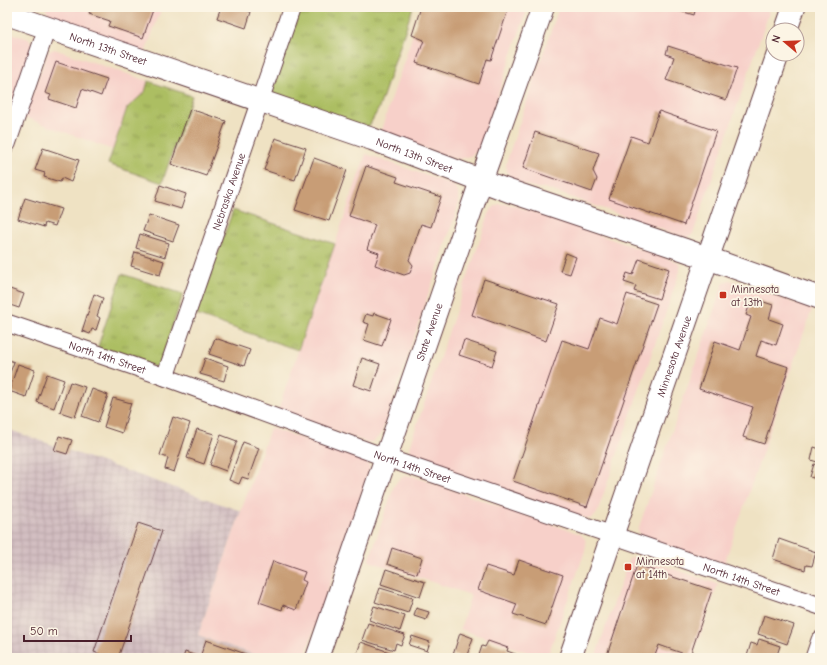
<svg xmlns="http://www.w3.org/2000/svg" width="827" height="665" viewBox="0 0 827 665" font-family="'Comic Neue',sans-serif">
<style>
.built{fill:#f7d0c9}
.industrial{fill:url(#industrial-grid)}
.grass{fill:url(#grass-tufts);stroke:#7b6e46}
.building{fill:#c89d76}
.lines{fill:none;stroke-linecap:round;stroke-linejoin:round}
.street-casing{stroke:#633c42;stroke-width:19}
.secondary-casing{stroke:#633c42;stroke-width:24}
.primary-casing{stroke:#633c42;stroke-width:24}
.street{stroke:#fff;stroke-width:17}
.secondary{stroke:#fff;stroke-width:22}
.primary{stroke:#fff;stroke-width:22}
.poi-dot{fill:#c8321e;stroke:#fcf5e5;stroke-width:1.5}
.labels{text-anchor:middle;stroke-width:3.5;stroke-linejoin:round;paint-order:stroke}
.street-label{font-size:11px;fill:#4a1f2b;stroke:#fcf5e5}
.poi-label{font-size:11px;fill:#4a1f2b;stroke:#fcf5e5;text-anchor:start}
</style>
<defs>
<pattern id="industrial-grid" width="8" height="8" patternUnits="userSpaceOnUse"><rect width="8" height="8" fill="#d2bec1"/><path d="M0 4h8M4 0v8" fill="none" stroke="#b6a3a6"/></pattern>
<pattern id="grass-tufts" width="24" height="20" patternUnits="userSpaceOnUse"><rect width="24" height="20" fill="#acbe62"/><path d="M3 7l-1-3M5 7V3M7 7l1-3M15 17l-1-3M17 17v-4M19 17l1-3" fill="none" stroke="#8e9a51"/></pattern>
</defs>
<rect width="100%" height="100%" fill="#fcf5e5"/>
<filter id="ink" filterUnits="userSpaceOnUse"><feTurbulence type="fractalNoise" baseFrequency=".025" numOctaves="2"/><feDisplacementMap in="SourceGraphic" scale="8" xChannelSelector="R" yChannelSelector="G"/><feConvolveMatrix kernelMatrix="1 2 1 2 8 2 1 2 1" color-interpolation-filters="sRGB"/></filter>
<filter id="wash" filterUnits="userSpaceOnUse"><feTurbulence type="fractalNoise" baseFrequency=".012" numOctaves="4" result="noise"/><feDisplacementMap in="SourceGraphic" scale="16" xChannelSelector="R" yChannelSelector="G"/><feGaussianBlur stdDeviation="0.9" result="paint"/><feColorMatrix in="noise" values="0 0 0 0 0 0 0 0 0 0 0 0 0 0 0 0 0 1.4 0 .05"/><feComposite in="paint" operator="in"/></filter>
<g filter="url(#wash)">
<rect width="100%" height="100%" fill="#efe2c3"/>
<g class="built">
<polygon points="45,7 162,7 145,53 59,23 49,15"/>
<polygon points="422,7 528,7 479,150 470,156 460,159 452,158 380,133"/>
<polygon points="559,7 771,7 693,234 686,238 545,188 536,188 518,183 510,177 507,172 506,164 509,154"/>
<polygon points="7,32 29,39 34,46 7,121"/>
<polygon points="54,49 148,81 145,92 127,108 113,150 24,117 48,52"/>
<polygon points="366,154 453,185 458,192 459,202 455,216 381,435 372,442 365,442 278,410"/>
<polygon points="499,204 508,204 516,206 677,262 680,265 680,271 597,513 595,516 592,518 588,519 421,462 411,456 409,448 490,211 494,207"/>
<polygon points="729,280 812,309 724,564 643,538 640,536 638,530 723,284"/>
<polygon points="270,428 362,458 368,463 370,469 304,658 264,658 198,635"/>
<polygon points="408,476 412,476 580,534 585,539 586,545 585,551 547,658 544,658 460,629 471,595 369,561 394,486 398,480 403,477"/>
<polygon points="633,557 641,558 718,584 692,658 595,658 629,559"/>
</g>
<polygon class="industrial" points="7,429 241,511 198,635 264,658 7,658"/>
<g class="grass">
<polygon points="301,7 413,7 379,108 369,126 365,128 273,94 274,85"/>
<polygon points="148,81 192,96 162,183 108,164 127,108 145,92"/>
<polygon points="233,210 335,244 298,350 196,315"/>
<polygon points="122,274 183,294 160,364 156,367 97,349"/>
</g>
<g id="blocks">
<g class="building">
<polygon points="92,7 154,7 143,38 108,26 110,21 89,14"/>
<polygon points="221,7 238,7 251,12 246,28 217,18"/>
<polygon points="421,7 509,7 491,60 487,59 479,84 416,63 424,40 412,35"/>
<polygon points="678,7 696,7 694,15 677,10"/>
<polygon points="668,46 737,68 726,100 666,80 674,57 666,54"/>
<polygon points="56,62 107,79 101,96 82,89 76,108 49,99 51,95 45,93"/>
<polygon points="190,109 226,121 206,176 171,164"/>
<polygon points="659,111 716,131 684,225 609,199 631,136 648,142"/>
<polygon points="535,132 599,153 593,171 597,179 592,192 523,168"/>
<polygon points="275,138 306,148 295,180 264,170"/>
<polygon points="43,148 79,160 71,182 62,178 60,182 44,177 45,173 35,170"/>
<polygon points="314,158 347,170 329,221 295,210"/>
<polygon points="366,166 398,177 396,182 441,197 431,227 421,224 409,260 413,265 410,273 404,275 375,265 379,253 367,249 375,225 349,216"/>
<polygon points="160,185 186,194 181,209 155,201"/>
<polygon points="25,198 61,209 55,226 45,223 44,227 18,219"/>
<polygon points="149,215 179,225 173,241 143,231"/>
<polygon points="140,234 169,243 165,257 136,248"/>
<polygon points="135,252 164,261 160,275 131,266"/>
<polygon points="566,253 576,257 570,274 560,271"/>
<polygon points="639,259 669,269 659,299 634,291 636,286 624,282 627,273 633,275"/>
<polygon points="484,279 559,304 546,341 472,315"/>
<polygon points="7,288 24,294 19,308 7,304"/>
<polygon points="94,294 103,298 97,316 100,318 96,330 92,329 90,334 82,331"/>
<polygon points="627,294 657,304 587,507 513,481 562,340 589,349 600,318 617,324"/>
<polygon points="752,298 773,305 769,319 783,324 776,345 761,340 756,356 789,367 764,444 743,437 753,407 699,389 715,341 740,350 751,317 746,315"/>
<polygon points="374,313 391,319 382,346 364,340 369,324 363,322 366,314 373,316"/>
<polygon points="215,338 250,350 244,366 209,354"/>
<polygon points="464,340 497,351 492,366 459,355"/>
<polygon points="205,358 228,366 224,381 200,374"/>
<polygon points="362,358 380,364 371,391 353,385"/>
<polygon points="7,359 14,362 7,381"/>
<polygon points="18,364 35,370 26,397 9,391"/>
<polygon points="47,374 64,380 54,408 37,402"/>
<polygon points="70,382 85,387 75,417 60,412"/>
<polygon points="92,389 108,395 98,422 82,416"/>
<polygon points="113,398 131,403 122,433 104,427"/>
<polygon points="173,417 190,423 174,472 165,469 168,458 160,455"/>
<polygon points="197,429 214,434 204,464 187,458"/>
<polygon points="221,435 237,441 226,471 210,465"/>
<polygon points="59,436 72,440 67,454 54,450"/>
<polygon points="243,442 259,448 248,479 242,477 239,484 229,480"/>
<polygon points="814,447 820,449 820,463 811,460"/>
<polygon points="814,464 820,465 820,480 810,477"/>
<polygon points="138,523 162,531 118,658 110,658 94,652"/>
<polygon points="779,539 816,552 812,566 806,565 805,570 773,559"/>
<polygon points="392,548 422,558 417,574 387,564"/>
<polygon points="519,560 563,575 546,625 513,614 517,604 478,590 486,566 514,575"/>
<polygon points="273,561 305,572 302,580 306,582 296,610 283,605 282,610 259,602"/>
<polygon points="637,565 712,590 690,656 659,645 654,658 606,658"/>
<polygon points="386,569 425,582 420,597 381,584"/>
<polygon points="380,588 413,598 408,613 375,602"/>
<polygon points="374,606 405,616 400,631 369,620"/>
<polygon points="416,608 429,612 426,620 414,616"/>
<polygon points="764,615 794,625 787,644 758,634"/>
<polygon points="368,623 405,635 401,645 396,643 394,650 362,640"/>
<polygon points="460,633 473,638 466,658 462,658 453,655"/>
<polygon points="412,636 430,642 427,651 409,645"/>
<polygon points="759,639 780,646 776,658 754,658 747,656 751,643 757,645"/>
<polygon points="206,640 257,658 183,658 185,652 200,657"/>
<polygon points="488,641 508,648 507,651 526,658 478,658 482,646 485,647"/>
<polygon points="361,642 392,653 390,658 362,658 356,656"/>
</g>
</g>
</g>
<g filter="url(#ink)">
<use href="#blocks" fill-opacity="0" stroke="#633c42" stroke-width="1"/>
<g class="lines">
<g class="street-casing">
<g id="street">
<polyline points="7,144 47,28"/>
<path id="s1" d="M7 323 165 377 387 458 820 606"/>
<path id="s2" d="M165 377 292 7"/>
<polyline points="814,658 820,640"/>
</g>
</g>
<g class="secondary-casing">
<g id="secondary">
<path id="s3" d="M7 14 372 139 509 191 685 250 820 298"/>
<polyline points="786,30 794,7"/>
<path id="s4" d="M570 658 778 54"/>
</g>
</g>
<g class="primary-casing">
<g id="primary">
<path id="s5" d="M317 658 481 181 543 7"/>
</g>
</g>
<use href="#street" class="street"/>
<use href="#secondary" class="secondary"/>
<use href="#primary" class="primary"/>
</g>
</g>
<g class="poi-dot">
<rect x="719" y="291" width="8" height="8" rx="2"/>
<rect x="624" y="563" width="8" height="8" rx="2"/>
</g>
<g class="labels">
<g class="street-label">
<text dy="4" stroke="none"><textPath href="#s3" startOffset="107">North 13th Street</textPath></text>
<text dy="4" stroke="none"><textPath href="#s3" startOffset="431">North 13th Street</textPath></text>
<text dy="4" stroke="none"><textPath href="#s2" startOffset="196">Nebraska Avenue</textPath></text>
<text dy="4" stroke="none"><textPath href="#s5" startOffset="345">State Avenue</textPath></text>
<text dy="4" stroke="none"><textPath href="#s4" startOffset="319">Minnesota Avenue</textPath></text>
<text dy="4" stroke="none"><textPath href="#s1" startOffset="106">North 14th Street</textPath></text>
<text dy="4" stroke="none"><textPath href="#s1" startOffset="430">North 14th Street</textPath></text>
<text dy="4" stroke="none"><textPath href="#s1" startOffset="778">North 14th Street</textPath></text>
</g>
<g class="poi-label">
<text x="731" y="293">Minnesota<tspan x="731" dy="13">at 13th</tspan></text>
<text x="636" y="565">Minnesota<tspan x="636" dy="13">at 14th</tspan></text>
</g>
</g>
<rect width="827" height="665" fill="none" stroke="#fcf5e5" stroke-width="24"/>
<g transform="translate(785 42) rotate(289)"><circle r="19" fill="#fcf5e5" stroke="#b59f9b"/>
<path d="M0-3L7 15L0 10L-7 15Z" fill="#c8321e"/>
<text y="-6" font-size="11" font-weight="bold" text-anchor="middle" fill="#4a1f2b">N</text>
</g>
<path d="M24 635v6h107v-6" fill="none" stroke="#4a1f2b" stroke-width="2"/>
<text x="30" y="635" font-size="12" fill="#4a1f2b" stroke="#fcf5e5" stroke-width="3" paint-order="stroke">50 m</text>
</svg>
